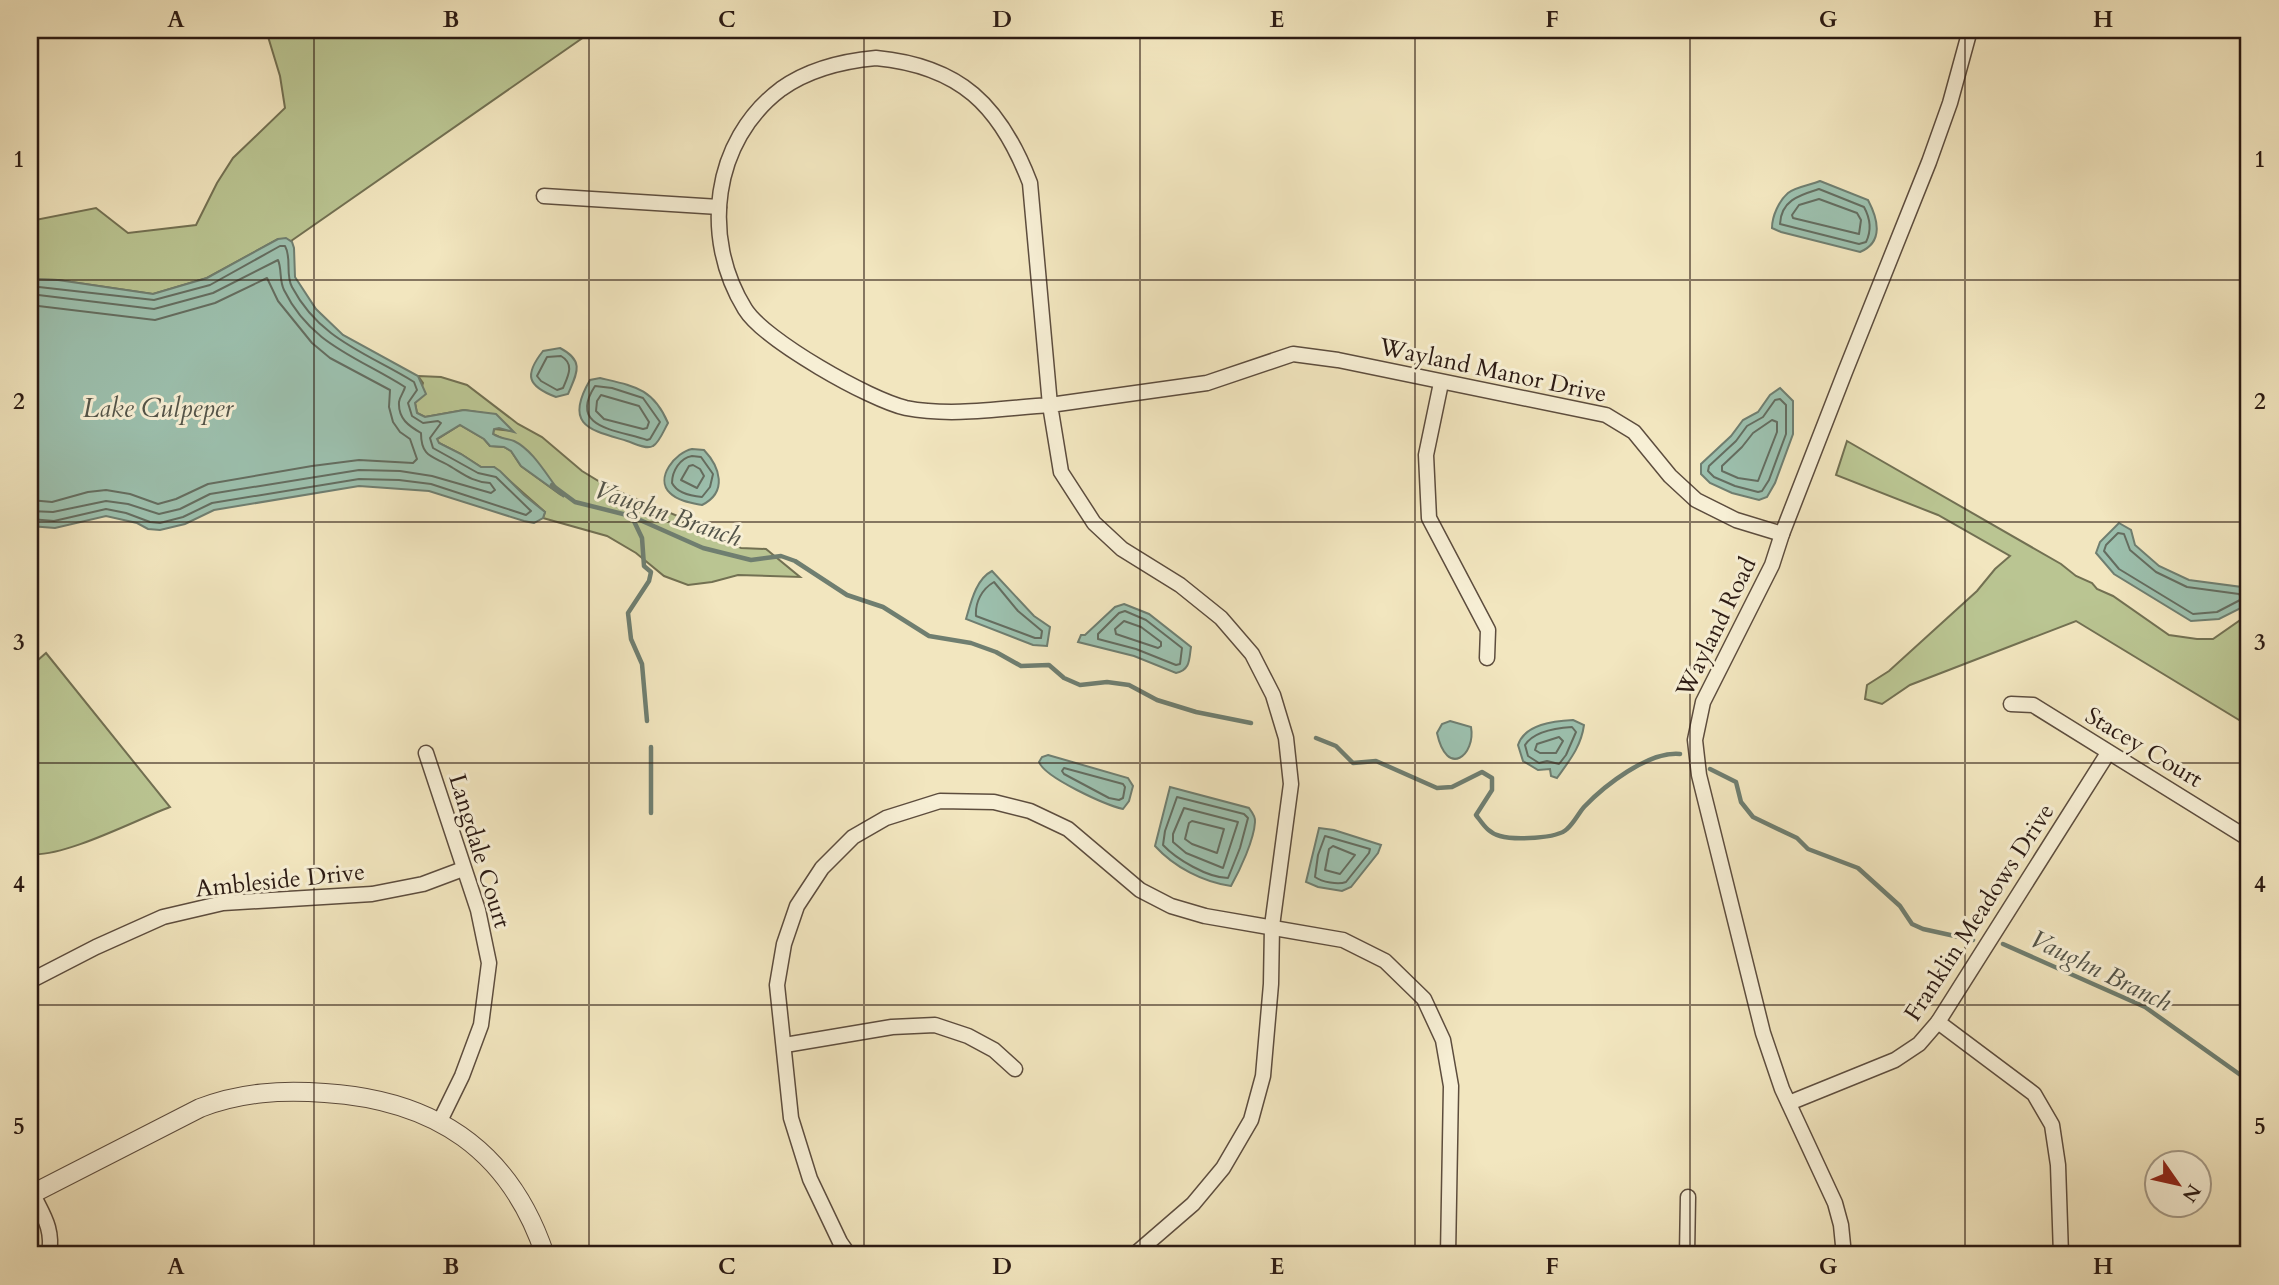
<svg xmlns="http://www.w3.org/2000/svg" width="2279" height="1285" viewBox="0 0 2279 1285" font-family="Cardo,serif">
<style>
.green{fill:#bac592;stroke:#727052;stroke-width:2}
.water{fill:#9cc0ae;stroke:#6f7e70;stroke-width:2}
.lines{fill:none;stroke-linecap:round;stroke-linejoin:round}
.shore{stroke:#646d60;stroke-width:2}
.stream{stroke:#6f7e70;stroke-width:4.5}
.minor-casing{stroke:#5d4d3e;stroke-width:17}
.tertiary-casing{stroke:#5d4d3e;stroke-width:20}
.minor{stroke:#f7efd5;stroke-width:14}
.tertiary{stroke:#f7efd5;stroke-width:18}
.grid{fill:none;stroke:#2b1a13;stroke-width:2;stroke-opacity:0.55}
.labels{text-anchor:middle;stroke-width:6;stroke-linejoin:round;paint-order:stroke}
.street-label{font-size:24px;fill:#2b1a13;stroke:#f7efd5}
.water-label{font-size:26px;font-style:italic;fill:#535449;stroke:#f7efd5}
.neatline{fill:none;stroke:#2b1a13;stroke-width:2.5}
.grid-label{font-size:23px;text-anchor:middle;font-weight:bold;fill:#2b1a13}
</style>
<rect width="100%" height="100%" fill="#f2e6bf"/>
<filter id="stains"><feTurbulence type="fractalNoise" baseFrequency=".00286" numOctaves="4"/><feColorMatrix values="0 0 0 0 .2 0 0 0 0 .09 0 0 0 0 .02 0 0 0 .5 -.17"/></filter>
<radialGradient id="worn" r=".72"><stop offset=".6" stop-color="#630" stop-opacity="0"/><stop offset="1" stop-color="#630" stop-opacity=".3"/></radialGradient>
<g class="green">
<polygon points="266,30 594,30 291,241 278,239 207,278 153,294 58,280 30,279 30,221 96,208 128,233 196,225 217,183 233,158 285,108 280,76"/>
<polygon points="418,376 441,377 467,385 518,424 542,437 582,471 610,488 704,527 741,548 766,549 800,577 738,575 712,582 688,585 664,576 636,553 607,536 543,518 545,512 494,467 481,467 461,454 439,443 436,440 460,425 484,439 490,446 504,447 511,451 521,466 561,495 533,457 525,449 493,434 494,429 512,431 496,415 464,410 425,417 417,413 415,403 418,399 423,383"/>
<polygon points="1847,441 2061,564 2076,576 2092,583 2097,589 2113,596 2169,635 2197,639 2213,639 2249,614 2249,726 2076,621 1910,685 1882,704 1865,699 1867,685 1889,671 1977,591 1995,569 2010,556 1938,515 1836,475"/>
<path d="M46 653 170 807C136 820 63 858 30 854V667Z"/>
</g>
<g class="water">
<path d="M1820 181 1868 200C1878 219 1884 242 1860 252L1781 232 1772 228C1772 216 1779 201 1788 193 1795 187 1811 185 1820 181Z"/>
<path d="M286 238 292 242 294 248 295 277 316 309 343 335 418 376 426 394 415 403 417 413 425 417 464 410 496 414 514 432 499 428 494 429 493 434C500 439 507 438 514 441 535 451 549 480 564 497L521 466 511 451 504 447 490 446 484 439 460 425 437 439 439 443 461 454 481 467H494L500 471 524 495 545 512 543 518 534 523 524 521 429 491 359 486 214 510 185 524 160 530 148 529 137 523 106 516 55 528 30 526V279L58 280 153 294 207 278 278 239Z"/>
<path d="M560 348C585 361 577 373 568 394L556 397C527 386 524 375 543 351Z"/>
<path d="M600 378C634 386 653 388 668 423 664 430 659 443 653 446 646 450 634 443 627 441 591 430 563 426 590 380Z"/>
<polygon points="1780,388 1793,401 1793,434 1775,483 1767,497 1759,500 1732,493 1710,483 1701,474 1701,464 1731,436 1743,420 1758,412 1770,395"/>
<path d="M692 449 704 450C720 467 728 492 702 505 692 503 678 501 670 493 654 478 676 452 692 449Z"/>
<polygon points="2119,523 2131,530 2135,545 2159,566 2189,580 2249,588 2249,604 2219,619 2191,621 2114,574 2096,553 2100,542"/>
<path d="M992 571 1034 616 1050 627 1047 646 1033 645 966 619C971 602 976 579 992 571Z"/>
<path d="M1124 604 1149 614 1191 647C1189 658 1191 670 1176 673L1134 656 1078 642 1081 635H1085L1115 607Z"/>
<path d="M1573 720 1584 725C1581 747 1569 761 1557 778L1551 776 1550 769 1538 770 1523 761 1518 745C1525 724 1554 721 1573 720Z"/>
<path d="M1450 721 1471 727C1476 755 1447 779 1437 733L1442 724Z"/>
<path d="M1048 755 1128 778 1133 786 1129 801 1123 809C1106 805 1045 778 1039 762L1042 757Z"/>
<path d="M1170 787 1249 808C1252 812 1256 817 1255 822 1254 840 1240 870 1231 886 1203 882 1174 867 1155 846Z"/>
<polygon points="1319,828 1334,830 1381,845 1378,853 1351,887 1342,891 1318,887 1306,882"/>
</g>
<g class="lines">
<g class="shore">
<path d="M1819 189 1864 207C1870 218 1872 230 1866 242L1859 244 1780 224C1781 200 1800 195 1819 189Z"/>
<polygon points="1819,199 1857,213 1861,220 1859,234 1793,218 1792,215 1799,205"/>
<path d="M30 286 154 300 210 285 280 246H285C292 258 285 274 292 287 320 340 367 353 414 382L417 390 408 403 412 416 423 423 438 421 441 423 430 438 433 448 478 473 496 477 531 511 526 515 431 484 399 480 359 479 212 503 183 517 160 523 150 522 126 513 106 509 54 521 30 519"/>
<path d="M30 294 154 309 213 293 278 260C282 269 279 280 284 290 311 345 358 357 405 387 404 392 400 396 399 402 398 419 409 426 421 433 421 460 436 456 453 468 466 476 474 482 490 483L495 490 491 493 432 476 400 471 359 470 210 494 180 509 159 514 128 504 106 501 53 512 30 511"/>
<polyline points="30,305 155,320 215,303 267,278 278,301 312,343 330,358 390,390 389,407 393,422 400,432 410,439 417,459 413,463 359,460 312,466 208,484 176,499 158,504 130,494 106,490 88,492 52,502 30,500"/>
<path d="M561 356C575 364 568 376 563 388L557 390 541 381 537 376 547 357Z"/>
<path d="M595 386 612 388 643 398 660 422 650 439 647 440C619 430 567 429 595 386Z"/>
<polygon points="601,395 639,406 649,422 647,428 643,429 604,419 596,411 597,401"/>
<polygon points="1780,399 1786,405 1786,434 1769,480 1762,491 1758,492 1735,486 1714,477 1708,471 1709,466 1736,441 1747,426 1763,417 1775,400"/>
<polygon points="1772,420 1777,422 1777,432 1758,481 1738,478 1722,471 1722,466 1742,447 1753,433"/>
<path d="M692 456 701 457 713 474 710 487 702 497C691 496 677 493 672 483 672 471 680 458 692 456Z"/>
<polygon points="693,465 700,469 704,476 697,488 681,480 689,466"/>
<polygon points="2118,533 2124,534 2130,550 2156,572 2187,587 2239,594 2242,599 2217,612 2193,614 2119,569 2104,551 2106,545"/>
<path d="M994 582 1018 611 1042 631 1041 638H1035L976 616C975 602 982 589 994 582Z"/>
<polygon points="1125,611 1146,620 1182,648 1180,664 1176,665 1136,649 1098,639 1098,634 1119,613"/>
<polygon points="1124,621 1141,627 1161,642 1161,646 1158,648 1116,634 1115,629"/>
<path d="M1572 727 1576 732 1566 755 1559 764 1547 761 1539 763 1528 756 1525 745C1534 731 1556 728 1572 727Z"/>
<polygon points="1559,737 1563,741 1556,753 1540,753 1535,750 1537,744"/>
<polygon points="1064,768 1123,784 1125,787 1123,798 1119,800 1109,798 1064,774 1062,771"/>
<path d="M1177 797 1244 814 1248 818 1240 848 1228 878C1208 878 1176 859 1163 845L1165 831Z"/>
<polygon points="1184,808 1238,822 1223,868 1186,853 1173,842 1173,834"/>
<polygon points="1192,821 1224,829 1217,853 1192,844 1185,839 1189,823"/>
<path d="M1325 836 1370 849 1369 853 1346 882C1338 885 1322 882 1315 877L1318 855Z"/>
<polygon points="1333,846 1355,855 1340,874 1325,870 1329,849"/>
</g>
<g class="stream">
<polyline points="552,485 575,502 631,516 703,548 751,560 781,556 795,561 847,595 883,607 929,636 971,643 996,652 1021,666 1049,665 1064,678 1080,685 1107,682 1129,685 1157,700 1196,712 1251,723"/>
<polyline points="632,517 642,538 644,566 651,572 649,581 628,613 631,639 642,664 647,721"/>
<path d="M1316 738 1336 746 1353 763 1376 761 1437 788 1452 787 1482 772 1492 778V790L1476 815C1483 824 1488 833 1500 836 1514 840 1557 839 1567 829 1574 823 1578 814 1584 807 1604 786 1648 751 1680 754"/>
<polyline points="651,747 651,813"/>
<polyline points="1710,769 1736,782 1741,802 1753,817 1797,838 1808,849 1858,868 1900,906 1912,924 1923,929 1973,940"/>
<polyline points="2003,944 2145,1007 2249,1081"/>
</g>
<g class="minor-casing">
<g id="minor">
<path d="M876 58C960 66 1000 105 1030 183L1050 405C1004 408 952 417 906 408 870 400 764 340 745 309 701 238 712 141 781 89 809 69 843 61 876 58Z"/>
<polyline points="544,196 719,207"/>
<polyline points="1441,383 1426,455 1429,518 1488,630 1487,658"/>
<polyline points="2011,704 2033,705 2249,839"/>
<polyline points="426,753 478,910 489,963 481,1025 462,1076 439,1123"/>
<polyline points="30,981 96,947 163,917 223,903 372,894 423,884 463,869"/>
<polyline points="1938,1022 2034,1094 2052,1125 2058,1165 2061,1255"/>
<polyline points="785,1045 892,1027 935,1025 968,1036 994,1050 1015,1069"/>
<polyline points="1789,1103 1895,1060 1919,1044 1938,1022 2108,753"/>
<path d="M30 1188C41 1213 54 1226 49 1255"/>
<polyline points="849,1255 840,1242 810,1179 791,1118 777,985 784,944 797,906 822,868 853,837 886,818 940,801 994,802 1030,811 1068,829 1140,890 1171,906 1205,916 1343,940 1385,961 1424,999 1443,1040 1451,1086 1448,1255"/>
<polyline points="1134,1255 1193,1204 1223,1168 1251,1120 1263,1076 1271,984 1272,926 1291,784 1286,738 1273,695 1252,654 1221,618 1180,585 1122,549 1094,523 1061,472 1050,405 1207,383 1293,354 1338,360 1606,415 1634,432 1670,476 1696,500 1736,520 1782,534"/>
<polyline points="1687,1255 1688,1197"/>
<polyline points="1844,1255 1841,1225 1835,1203 1782,1089 1763,1033 1699,775 1695,740 1703,702 1772,565 1782,534 1845,372 1929,162 1950,103 1970,30"/>
</g>
</g>
<g class="tertiary-casing">
<path id="tertiary" d="M30 1195 200 1108C242 1092 281 1090 325 1093 435 1100 510 1150 545 1255"/>
</g>
<use href="#minor" class="minor"/>
<use href="#tertiary" class="tertiary"/>
</g>
<path class="grid" d="M314 30V1255M589 30V1255M864 30V1255M1140 30V1255M1415 30V1255M1690 30V1255M1965 30V1255M30 280H2249M30 522H2249M30 763H2249M30 1005H2249"/>
<g class="labels">
<g class="street-label">
<text transform="translate(1493 370) rotate(12)" y="8">Wayland Manor Drive</text>
<text transform="translate(1716 627) rotate(-64)" y="8">Wayland Road</text>
<text transform="translate(2144 747) rotate(31)" y="8">Stacey Court</text>
<text transform="translate(480 851) rotate(73)" y="8">Langdale Court</text>
<text transform="translate(280 880) rotate(-6)" y="8">Ambleside Drive</text>
<text transform="translate(1979 912) rotate(-57)" y="8">Franklin Meadows Drive</text>
</g>
<g class="water-label">
<text x="158" y="417">Lake Culpeper</text>
<text transform="translate(668 513) rotate(19)" y="9">Vaughn Branch</text>
<text transform="translate(2101 970) rotate(26)" y="9">Vaughn Branch</text>
</g>
</g>
<rect width="2279" height="1285" fill="none" stroke="#f2e6bf" stroke-width="77"/>
<g transform="translate(2178 1184) rotate(124)"><circle r="33" fill="#f7efd5" stroke="#a59a87" stroke-width="2"/>
<path d="M0-5L12 26L0 18L-12 26Z" fill="#8f2418"/>
<text y="-10" font-size="19" font-weight="bold" text-anchor="middle" fill="#2b1a13">N</text>
</g>
<rect x="38" y="38" width="2202" height="1208" class="neatline"/>
<g class="grid-label">
<text x="176" y="27">A</text>
<text x="451" y="27">B</text>
<text x="727" y="27">C</text>
<text x="1002" y="27">D</text>
<text x="1277" y="27">E</text>
<text x="1552" y="27">F</text>
<text x="1828" y="27">G</text>
<text x="2103" y="27">H</text>
<text x="19" y="167">1</text>
<text x="2260" y="167">1</text>
<text x="19" y="409">2</text>
<text x="2260" y="409">2</text>
<text x="19" y="650">3</text>
<text x="2260" y="650">3</text>
<text x="19" y="892">4</text>
<text x="2260" y="892">4</text>
<text x="19" y="1134">5</text>
<text x="2260" y="1134">5</text>
<text x="176" y="1274">A</text>
<text x="451" y="1274">B</text>
<text x="727" y="1274">C</text>
<text x="1002" y="1274">D</text>
<text x="1277" y="1274">E</text>
<text x="1552" y="1274">F</text>
<text x="1828" y="1274">G</text>
<text x="2103" y="1274">H</text>
</g>
<rect width="100%" height="100%" filter="url(#stains)"/>
<rect width="100%" height="100%" fill="url(#worn)"/>
</svg>
